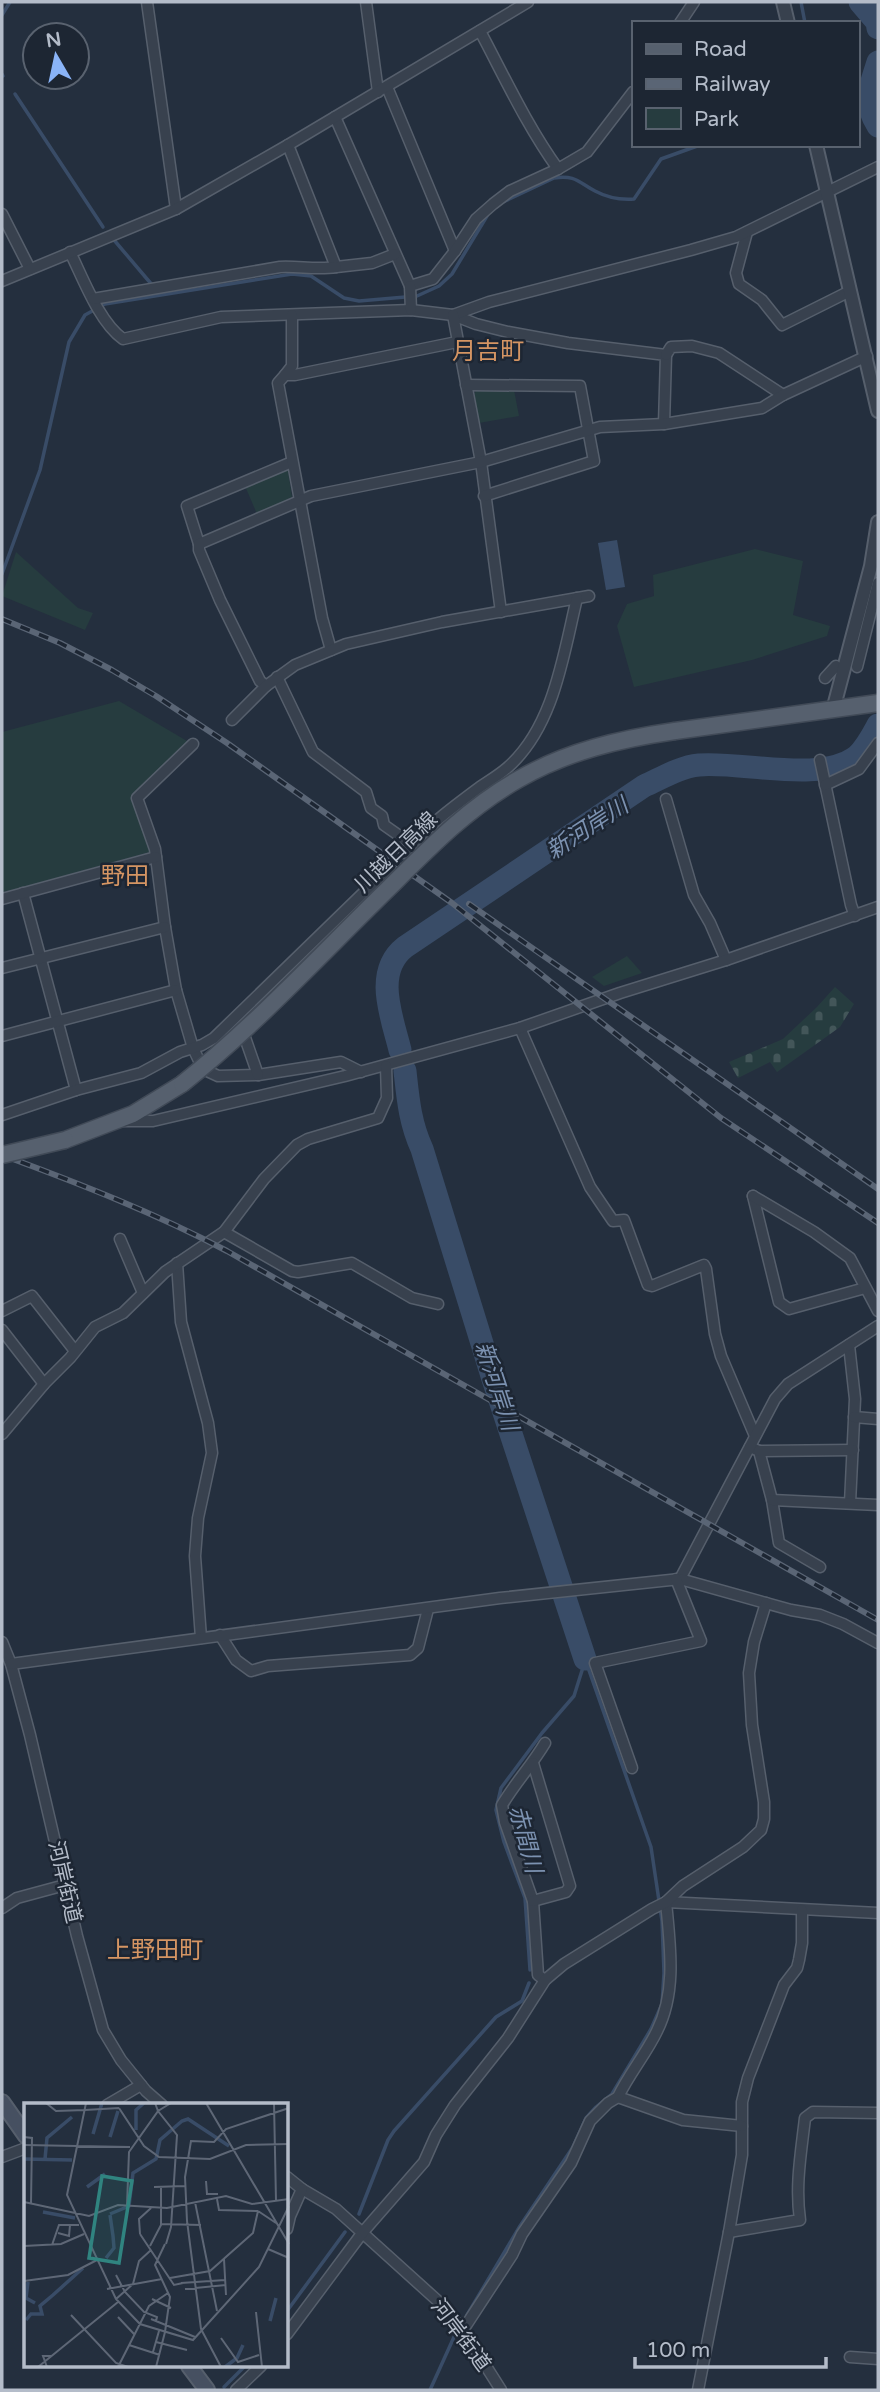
<svg xmlns="http://www.w3.org/2000/svg" width="880" height="2392" viewBox="0 0 880 2392" font-family="'Varela Round','Noto Sans JP',sans-serif">
<style>
.cemetery{fill:url(#cemetery-stones)}
.green{fill:#263c3f}
.water{fill:#394c67}
.lines{fill:none;stroke-linecap:round;stroke-linejoin:round}
.stream{stroke:#394c67;stroke-width:3.5}
.river{stroke:#394c67;stroke-width:23}
.minor-tunnel{stroke:#3a4453;stroke-width:10;stroke-dasharray:10 5;stroke-linecap:butt}
.minor-casing{stroke:#565f6c;stroke-width:13}
.tertiary-casing{stroke:#565f6c;stroke-width:16}
.secondary-casing{stroke:#565f6c;stroke-width:18}
.primary-casing{stroke:#414a57;stroke-width:19}
.minor{stroke:#38414e;stroke-width:10}
.tertiary{stroke:#38414e;stroke-width:12}
.secondary{stroke:#465061;stroke-width:14}
.primary{stroke:#56606e;stroke-width:16}
.rail-casing{stroke:#5a6575;stroke-width:6}
.rail{stroke:#1d2633;stroke-width:3.5;stroke-dasharray:10;stroke-linecap:butt}
.primary-bridge-casing{stroke:#414a57;stroke-width:19;stroke-linecap:butt}
.primary-bridge{stroke:#56606e;stroke-width:16}
.labels{text-anchor:middle;stroke-width:5;stroke-linejoin:round;paint-order:stroke}
.street-label{font-size:21px;fill:#b4bcc9;stroke:#1d2633}
.water-label{font-size:23px;font-style:italic;fill:#7c92b1;stroke:#1d2633}
.quarter-label{font-size:24px;fill:#d59563;stroke:#1d2633}
.inset-river{fill:none;stroke:#394c67;stroke-width:3.5}
.inset-road{fill:none;stroke:#5e6776;stroke-width:2}
.view{fill:#308480;fill-opacity:0.15;stroke:#308480;stroke-width:3.5}
.inset-edge{fill:none;stroke:#b4bcc9;stroke-width:3.5}
</style>
<defs>
<pattern id="cemetery-stones" width="16" height="16" patternUnits="userSpaceOnUse" patternTransform="scale(1.75)"><rect width="16" height="16" fill="#263c3f"/><path d="M2 7V4a2 2 0 0 1 4 0v3zM10 15v-3a2 2 0 0 1 4 0v3z" fill="#435659"/></pattern>
</defs>
<rect width="100%" height="100%" fill="#242f3e"/>
<polygon class="cemetery" points="835,987 854,1004 840,1027 777,1072 770,1062 738,1078 729,1062 783,1039 817,1007"/>
<g class="green">
<polygon points="477,390 514,390 519,416 479,423 474,394"/>
<polygon points="284,469 288,471 292,497 257,514 245,486"/>
<polygon points="755,549 803,561 793,615 830,626 827,636 752,660 634,687 617,626 627,604 654,596 653,575"/>
<polygon points="16,552 78,608 93,613 85,630 2,596"/>
<polygon points="119,701 187,741 187,745 162,766 134,796 150,852 2,893 2,732"/>
<polygon points="627,956 642,973 604,986 592,977"/>
</g>
<polygon class="water" points="617,540 625,587 606,590 598,543"/>
<g class="lines">
<g class="stream">
<polyline points="801,2 805,23"/>
<polyline points="2,15 10,2"/>
<polyline points="2,74 3,76"/>
<polyline points="15,94 103,227"/>
<path d="M503 202 554 178C576 175 578 182 595 191 608 198 620 200 634 199L661 159 700 145"/>
<polyline points="114,240 153,286"/>
<polyline points="2,574 40,470 69,342 85,315 105,304 292,274 311,276 344,298 359,301 417,296 439,286 452,274 487,216"/>
<polyline points="530,1970 525,1898 504,1842 496,1810 501,1788 542,1733 574,1696 585,1661"/>
<polyline points="359,2214 388,2140 394,2131 496,2017 522,2001 529,1983"/>
<polyline points="287,2311 345,2232"/>
<polyline points="467,2315 520,2226 573,2147 586,2118 596,2107 612,2094 651,2029 662,2004 664,1973 662,1921 651,1847 585,1659"/>
<polyline points="224,2387 245,2366"/>
<polyline points="430,2390 454,2337"/>
</g>
<g class="river">
<polyline points="860,2 877,22 878,28"/>
<path d="M878 62C870 89 862 100 878 126"/>
<path d="M400 1050C392 1017 373 972 405 947L644 786C662 778 679 767 699 765 742 761 821 784 857 756 866 748 872 736 878 725"/>
<path d="M405 1071C408 1099 410 1123 422 1149L493 1379 585 1659"/>
</g>
<polyline class="minor-tunnel" points="390,867 404,853"/>
<g class="minor-casing">
<g id="minor">
<polyline points="147,2 176,209"/>
<polyline points="366,2 378,92"/>
<polyline points="680,23 694,2"/>
<path d="M480 31C505 78 527 126 558 169"/>
<polyline points="387,87 455,251"/>
<polyline points="335,117 410,286 433,279 455,251 476,219 493,204 510,191 558,169 587,152 633,92"/>
<polyline points="288,145 336,267 372,263 395,254"/>
<polyline points="2,214 30,269"/>
<polyline points="747,232 736,273 739,284 762,300 782,325 850,291"/>
<path d="M70 252C83 278 99 322 123 339L221 317 411 310 453 315 476 324 508 332 568 343 666 355 664 424"/>
<polyline points="2,281 176,209 288,145 528,2"/>
<polyline points="410,286 411,310"/>
<path d="M93 299 280 267C299 266 317 270 336 267"/>
<polyline points="453,315 489,302 691,250 736,237 878,167"/>
<polyline points="453,315 481,462 501,612"/>
<polyline points="666,355 671,347 692,346 719,353 783,395"/>
<polyline points="285,375 292,366 292,315"/>
<polyline points="466,385 580,386 594,461 484,496"/>
<polyline points="199,544 187,506 292,462"/>
<polyline points="331,650 322,618 278,383 285,375 295,375 457,342"/>
<polyline points="857,667 878,583"/>
<polyline points="277,677 313,752 366,792 371,808 382,816 384,825 411,844"/>
<polyline points="825,678 836,666"/>
<polyline points="266,686 260,681 220,600 199,550 199,544 311,496 481,462 600,427 664,424 762,408 783,395 867,356"/>
<polyline points="232,720 266,686 295,665 346,644 442,622 589,596"/>
<polyline points="193,744 137,798 155,849 165,927 176,990 193,1048 203,1069 218,1076 258,1075 341,1062 361,1072"/>
<polyline points="820,760 851,905 855,916"/>
<polyline points="825,785 859,769 878,743"/>
<polyline points="666,799 694,895 710,923 726,960"/>
<path d="M404 853C426 827 453 807 480 787 489 781 499 775 507 768 554 727 563 656 577 598"/>
<polyline points="23,893 76,1090"/>
<polyline points="2,899 156,857"/>
<polyline points="2,968 165,927"/>
<polyline points="520,1028 590,1187 613,1221 624,1220 648,1285 652,1286 704,1265 706,1269 715,1334 721,1356 755,1436"/>
<polyline points="242,1029 258,1075"/>
<polyline points="2,1036 176,990"/>
<polyline points="2,1115 76,1090 141,1073 180,1052 202,1045 214,1038 390,867"/>
<polyline points="121,1121 153,1121 345,1076 520,1028 620,993 726,960 878,907"/>
<polyline points="753,1196 779,1302 789,1309 865,1288"/>
<polyline points="753,1196 814,1232 850,1258 878,1311"/>
<polyline points="224,1232 292,1271 298,1272 352,1263 412,1298 438,1304"/>
<polyline points="120,1239 143,1293"/>
<polyline points="177,1263 181,1322 208,1423 212,1453 198,1518 195,1556 201,1638"/>
<polyline points="2,1311 32,1296 75,1351"/>
<polyline points="2,1330 44,1384"/>
<polyline points="849,1345 855,1399 850,1503"/>
<polyline points="854,1417 878,1419"/>
<polyline points="2,1434 44,1384 70,1358 95,1327 123,1313 165,1272 224,1232 264,1179 297,1145 308,1139 378,1118 387,1098 386,1066"/>
<polyline points="750,1447 759,1451 772,1500 779,1543 820,1567"/>
<polyline points="759,1451 853,1450"/>
<polyline points="772,1500 878,1505"/>
<polyline points="680,1579 775,1399 788,1384 878,1326"/>
<polyline points="220,1635 236,1660 251,1671 268,1666 410,1655 418,1648 428,1609"/>
<polyline points="2,1642 11,1664 30,1735 77,1936 103,2030 121,2060 146,2091 162,2105"/>
<polyline points="11,1664 500,1598 680,1579 791,1610 820,1615 843,1624 878,1643"/>
<path d="M545 1743C532 1765 515 1783 502 1805L505 1822 533 1901 538 1975 545 1980"/>
<polyline points="632,1768 595,1663 701,1641 676,1579"/>
<polyline points="533,1901 566,1892 570,1886 533,1763"/>
<polyline points="666,1902 878,1913"/>
<polyline points="2,1908 17,1898 65,1885"/>
<path d="M802 1910V1943L799 1960 797 1968 784 1985 779 1998 748 2078 742 2102V2155L729 2232 800 2220C795 2186 801 2153 805 2118L813 2112 878 2113"/>
<polyline points="618,2097 683,2120 742,2126"/>
<polyline points="107,2105 141,2085"/>
<polyline points="2,2157 26,2148"/>
<polyline points="287,2177 302,2189 336,2209 439,2302 463,2330 501,2390"/>
<polyline points="287,2229 290,2216 302,2189"/>
<path d="M463 2330 512 2255 522 2234 571 2163 590 2121 608 2103 618 2097C629 2074 646 2054 657 2031 677 1991 670 1945 666 1902"/>
<polyline points="287,2334 363,2232 424,2162 436,2135 455,2105 508,2038 545,1980 564,1964 652,1909 666,1902 683,1886 743,1847 761,1830 764,1819 764,1802 752,1725 749,1673 754,1642 766,1603"/>
<polyline points="850,2357 878,2359"/>
<polyline points="236,2390 261,2366"/>
<polyline points="698,2390 729,2232"/>
</g>
</g>
<g class="tertiary-casing">
<g id="tertiary">
<polyline points="783,2 788,23"/>
<polyline points="816,145 878,411"/>
<polyline points="833,710 871,566 878,522"/>
</g>
</g>
<g class="secondary-casing">
<g id="secondary">
<polyline points="2,2102 26,2136"/>
<polyline points="189,2366 207,2390"/>
</g>
</g>
<g class="primary-casing">
<g id="primary">
<polyline points="675,731 878,703"/>
<polyline points="65,1140 133,1114 182,1084"/>
</g>
</g>
<use href="#minor" class="minor"/>
<use href="#tertiary" class="tertiary"/>
<use href="#secondary" class="secondary"/>
<use href="#primary" class="primary"/>
<g class="rail-casing">
<g id="rail">
<polyline points="2,619 60,643 112,670 156,696 227,743 452,903 721,1118 878,1223"/>
<polyline points="469,904 878,1189"/>
<path d="M2 1155C78 1183 155 1213 227 1251L878 1620"/>
</g>
</g>
<use href="#rail" class="rail"/>
<g class="primary-bridge-casing">
<g id="primary-bridge">
<path d="M182 1084C256 1025 322 953 390 887 430 847 469 807 519 779 568 751 620 739 675 731"/>
<polyline points="2,1155 65,1140"/>
</g>
</g>
<use href="#primary-bridge" class="primary-bridge"/>
</g>
<g class="labels">
<g class="street-label">
<text transform="translate(396 852) rotate(-44)" y="7">川越日高線</text>
<text transform="translate(65 1882) rotate(77)" y="7">河岸街道</text>
<text transform="translate(461 2335) rotate(53)" y="7">河岸街道</text>
</g>
<g class="water-label">
<text transform="translate(587 828) rotate(-33)" y="8">新河岸川</text>
<text transform="translate(497 1386) rotate(72)" y="8">新河岸川</text>
<text transform="translate(526 1839) rotate(75)" y="8">赤間川</text>
</g>
<g class="quarter-label">
<text x="488" y="359">月吉町</text>
<text x="125" y="884">野田</text>
<text x="155" y="1958">上野田町</text>
</g>
</g>
<g transform="translate(24 2103)">
<rect width="264" height="264" fill="#242f3e"/>
<path class="inset-river" d="M112 27V7L120 0M69 31 78 0M86 34 94 8M0 56 48 57M21 56 23 35 48 14M63 84 81 71M19 109 51 115M86 111 105 103 109 70 132 56 136 37 158 18 164 16 205 43M86 112 89 133M82 155 90 145 89 133M4 179 2 195 11 200M29 192 59 165M2 217 7 211H18L16 203 29 192M246 218 252 195M201 264 213 255 219 242"/>
<path class="inset-road" d="M22 0 32 8 61 7M62 0 43 92 92 196M182 0 265 141M250 0 252 98M95 5 120 43 135 54 186 56 222 42 265 41M61 7 95 5M0 34 8 35 7 100M0 42 106 44M182 78 183 91H194M130 84 161 83M193 96 195 107 234 108M0 99 65 113 94 102 143 105 202 93 228 101 265 96M171 99 193 208M103 102 105 49 134 8 131 0M234 108 252 120M137 121 177 122M34 130 45 133 46 122M116 131 150 182 159 180M116 131 115 116 127 105M142 141 147 124 153 32 134 8 147 0M28 142 35 122H55M0 143 37 141 60 131M126 143 137 122V84M244 146 265 155M200 156 202 192M92 172 101 189 120 209 133 214 132 218M146 175 186 168 229 130 234 108M0 178 44 172 73 157M157 180 201 177M83 186 138 176M161 186 202 182M92 196 109 181 115 158 127 147M92 196 116 221 169 237 235 164 265 103M128 196 147 205M232 209 238 264M47 212 92 260 104 264M94 214 110 231M127 216 171 234M177 226 163 118 161 74 167 38 190 39 202 26 265 5M177 226 197 264M141 229 146 194 131 162 141 141M197 235 214 259 235 252M132 239 163 247M105 242 136 252M129 249 135 228M14 264 94 199M23 264 19 253H29M94 264 125 203 144 190M132 264 141 229"/>
<path class="view" d="M78 73 108 78 95 160 65 155Z"/>
<rect width="264" height="264" class="inset-edge"/>
</g>
<rect width="880" height="2392" fill="none" stroke="#b4bcc9" stroke-width="7"/>
<rect x="632" y="21" width="228" height="126" fill="#1d2633" stroke="#59626f" stroke-width="2"/>
<rect x="646" y="44" width="35" height="10" fill="#56606e" stroke="#59626f" stroke-width="2"/>
<text x="694" y="56" font-size="21" fill="#b4bcc9">Road</text>
<rect x="646" y="79" width="35" height="10" fill="#5a6575" stroke="#59626f" stroke-width="2"/>
<text x="694" y="91" font-size="21" fill="#b4bcc9">Railway</text>
<rect x="646" y="108" width="35" height="21" fill="#263c3f" stroke="#59626f" stroke-width="2"/>
<text x="694" y="126" font-size="21" fill="#b4bcc9">Park</text>
<g transform="translate(56 56) rotate(351)"><circle r="33" fill="#1d2633" stroke="#59626f" stroke-width="2"/>
<path d="M0-5L12 26L0 18L-12 26Z" fill="#8ab4f8"/>
<text y="-10" font-size="19" font-weight="bold" text-anchor="middle" fill="#b4bcc9">N</text>
</g>
<path d="M635 2357v10h191v-10" fill="none" stroke="#b4bcc9" stroke-width="3.5"/>
<text x="646" y="2357" font-size="21" fill="#b4bcc9" stroke="#1d2633" stroke-width="5" paint-order="stroke">100 m</text>
</svg>
